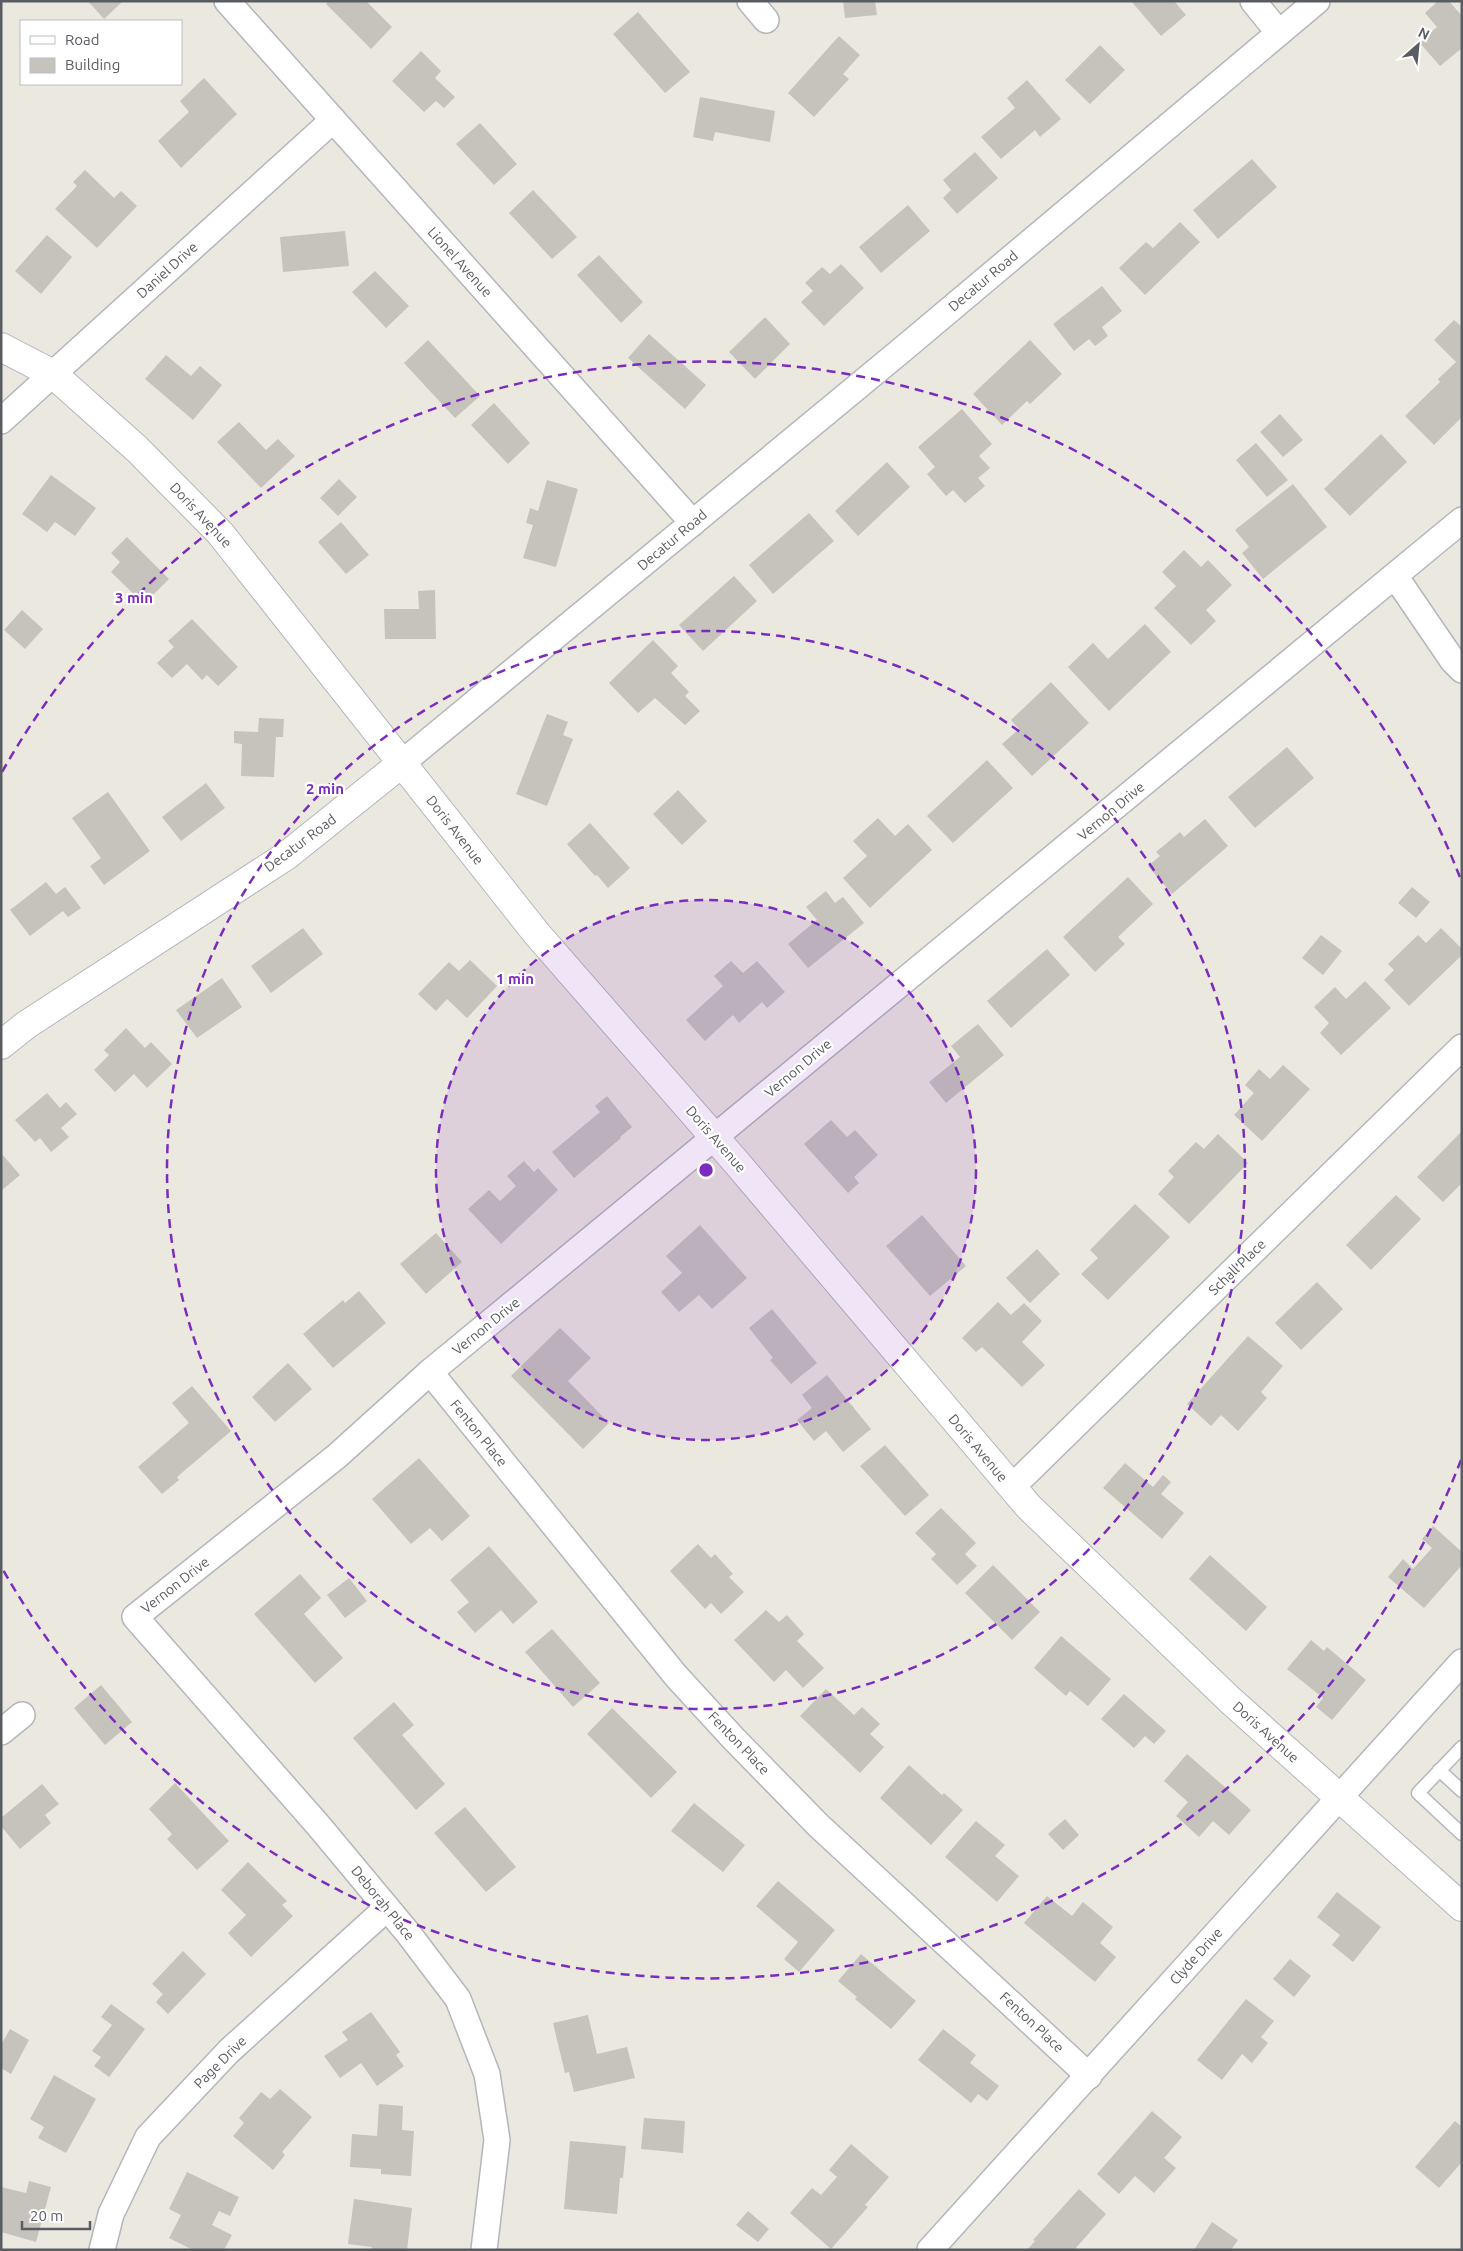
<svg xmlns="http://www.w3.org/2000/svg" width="1463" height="2251" viewBox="0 0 1463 2251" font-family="Ubuntu,sans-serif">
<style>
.building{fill:#c6c3bd}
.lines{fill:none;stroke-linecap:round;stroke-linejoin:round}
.service-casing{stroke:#b3b6ba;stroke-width:15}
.minor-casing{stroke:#b3b6ba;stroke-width:28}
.tertiary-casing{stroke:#b3b6ba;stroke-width:30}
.service{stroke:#fff;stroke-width:12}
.minor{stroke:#fff;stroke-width:25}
.tertiary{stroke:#fff;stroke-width:28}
.ring{fill:none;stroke:#7b2cbf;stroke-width:2.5;stroke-dasharray:9 6}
.labels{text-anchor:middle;stroke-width:4.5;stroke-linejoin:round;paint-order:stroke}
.street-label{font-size:14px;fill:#595c60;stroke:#fff}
.centre{fill:#7b2cbf;stroke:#fff;stroke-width:2.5}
.ring-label{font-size:15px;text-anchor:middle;font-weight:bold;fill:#7b2cbf;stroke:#fff;stroke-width:4.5;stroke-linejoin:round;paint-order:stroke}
</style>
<rect width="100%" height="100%" fill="#ebe8e0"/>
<g class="building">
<polygon points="88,1 123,1 104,19"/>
<polygon points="329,1 366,1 392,27 371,49 326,4"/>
<polygon points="843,1 875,1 877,15 845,18"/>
<polygon points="1131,1 1174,1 1186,15 1161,36"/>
<polygon points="1438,1 1449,1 1462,16 1462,48 1440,66 1419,42 1437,27 1425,13"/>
<polygon points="638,12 690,72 665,93 613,34"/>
<polygon points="839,36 860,55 843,74 849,79 814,117 788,93"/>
<polygon points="1100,45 1125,70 1090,104 1065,80"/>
<polygon points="421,51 441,71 435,78 455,97 444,108 436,101 424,112 392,81"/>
<polygon points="204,78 237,114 181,168 158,141 189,112 180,101"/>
<polygon points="1027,80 1061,119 1040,137 1035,130 1001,159 981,137 1015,108 1007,98"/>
<polygon points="700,97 775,111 770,142 715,132 713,141 693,137"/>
<polygon points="480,123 517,164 494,185 456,144"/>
<polygon points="975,152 998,178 957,214 943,198 951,190 943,180"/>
<polygon points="1252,159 1277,187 1218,239 1193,210"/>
<polygon points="85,170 114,198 121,191 137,206 97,248 55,209 77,186 73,182"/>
<polygon points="533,190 577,237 552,259 509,213"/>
<polygon points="908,205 930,231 881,273 859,247"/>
<polygon points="1180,222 1200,242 1145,295 1119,268 1146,242 1153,248"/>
<polygon points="345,231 349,266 283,272 280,237"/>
<polygon points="47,235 72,257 41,294 15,271"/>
<polygon points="599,255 643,302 621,323 577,275"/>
<polygon points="841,264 864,288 824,326 801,302 813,291 805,283 822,267 830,274"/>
<polygon points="375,271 409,306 386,328 352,292"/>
<polygon points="1102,286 1122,311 1102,327 1108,336 1095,346 1089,339 1074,351 1053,324"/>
<polygon points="765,317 790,344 755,379 729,352"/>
<polygon points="1454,320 1462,327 1462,417 1434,445 1405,416 1440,382 1438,379 1456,362 1434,340"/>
<polygon points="649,334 706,385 685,409 628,358"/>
<polygon points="428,340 480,396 455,418 404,363"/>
<polygon points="1030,340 1062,374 1030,404 1027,401 1002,425 973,394"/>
<polygon points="166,355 191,376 200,366 222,385 193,420 145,379"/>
<polygon points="494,403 530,443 508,464 471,425"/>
<polygon points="962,409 992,444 979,456 990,468 978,478 985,486 965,503 953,490 946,496 927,474 935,467 918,447"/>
<polygon points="1280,414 1303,440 1283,457 1260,432"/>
<polygon points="239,422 266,450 278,439 295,456 261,488 217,442"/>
<polygon points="1381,434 1407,462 1350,516 1324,489"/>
<polygon points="1256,443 1288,480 1267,497 1236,460"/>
<polygon points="887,462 910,487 858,536 835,511"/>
<polygon points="51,475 96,508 75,536 55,522 47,532 22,514"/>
<polygon points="339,479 357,497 338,516 320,498"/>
<polygon points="547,480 578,489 556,567 523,558 533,525 526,523 530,508 538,511"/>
<polygon points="1293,484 1327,527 1263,579 1242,553 1249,547 1235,530"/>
<polygon points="809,513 834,541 773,594 749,565"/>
<polygon points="341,522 369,555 346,574 318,542"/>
<polygon points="127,537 169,579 144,604 111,572 120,562 111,553"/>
<polygon points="1184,550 1201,567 1208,560 1232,585 1206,610 1216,621 1191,645 1154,608 1176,586 1162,572"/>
<polygon points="734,576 757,601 703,651 679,625"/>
<polygon points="435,590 436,639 385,639 384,609 419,609 418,591"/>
<polygon points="22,610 43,629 25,649 4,630"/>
<polygon points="192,619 238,667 218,686 207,675 202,680 187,664 172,678 157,663 174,647 168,641"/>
<polygon points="1145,624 1171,652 1109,711 1068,667 1093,643 1108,659"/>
<polygon points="653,640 678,666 671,673 689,692 685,696 700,711 685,725 655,698 638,713 609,683"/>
<polygon points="1051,682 1089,723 1032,776 1002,744 1019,729 1011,720"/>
<polygon points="547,714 568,722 563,735 573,739 547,806 516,794"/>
<polygon points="259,718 284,719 283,737 276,737 274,777 241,776 242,744 234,743 234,731 258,732"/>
<polygon points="1287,747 1314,778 1255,828 1228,797"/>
<polygon points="987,760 1013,788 953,843 927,816"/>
<polygon points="206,783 225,808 181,841 162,817"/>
<polygon points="678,790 707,821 682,845 653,814"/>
<polygon points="108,792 150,851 104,885 90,866 101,858 72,818"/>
<polygon points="878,818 895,836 908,824 932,850 870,908 843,878 867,856 853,841"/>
<polygon points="1205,819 1228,846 1172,894 1148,866 1160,856 1156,852 1180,832 1184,837"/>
<polygon points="590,823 630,868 608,888 597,875 595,876 567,844"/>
<polygon points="1128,877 1153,904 1118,937 1125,944 1095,972 1063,937"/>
<polygon points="46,882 56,894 65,887 81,908 68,917 63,911 30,936 10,910"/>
<polygon points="1412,887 1430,902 1416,918 1398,903"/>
<polygon points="826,891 835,903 843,897 864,923 808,968 788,944 817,920 806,907"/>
<polygon points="303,928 323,954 271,993 251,966"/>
<polygon points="1441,928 1462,949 1462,955 1409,1006 1384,980 1394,970 1388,964 1418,935 1426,943"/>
<polygon points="1321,935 1342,951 1323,975 1302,958"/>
<polygon points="1047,949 1070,975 1011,1028 987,1001"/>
<polygon points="470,960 497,986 467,1018 447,999 436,1011 418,994 449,962 459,971"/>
<polygon points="731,961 743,973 757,961 785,992 767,1008 762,1002 739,1023 733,1015 705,1041 686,1020 723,986 714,976"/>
<polygon points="222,978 242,1007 197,1038 176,1010"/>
<polygon points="1365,981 1391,1008 1341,1055 1320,1033 1329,1023 1314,1007 1335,987 1346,999"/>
<polygon points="978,1024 1004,1055 946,1103 929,1082 960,1057 951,1046"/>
<polygon points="126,1028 145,1048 151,1042 172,1064 147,1088 134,1074 115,1092 94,1070 109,1055 104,1050"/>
<polygon points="1283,1065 1310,1089 1262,1141 1234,1115 1254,1093 1245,1085 1259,1069 1270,1079"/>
<polygon points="47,1093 60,1108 66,1102 77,1114 61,1128 69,1137 51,1152 40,1138 35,1142 15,1120"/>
<polygon points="607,1096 632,1127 620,1137 621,1138 574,1178 552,1152 600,1112 595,1106"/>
<polygon points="831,1120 847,1137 855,1130 878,1155 854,1177 859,1183 848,1193 804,1144"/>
<polygon points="1462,1131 1462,1183 1443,1202 1417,1177"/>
<polygon points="1218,1134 1248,1163 1189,1224 1158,1194 1174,1177 1168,1171 1196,1142 1204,1149"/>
<polygon points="1,1153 20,1175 1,1191"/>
<polygon points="524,1161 534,1172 538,1168 558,1190 501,1244 468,1209 489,1190 500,1201 516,1186 507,1176"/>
<polygon points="1396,1195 1421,1219 1371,1270 1346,1245"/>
<polygon points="1135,1204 1170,1237 1108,1300 1081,1274 1098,1258 1090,1250"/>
<polygon points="922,1215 966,1266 930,1296 886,1246"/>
<polygon points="700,1225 747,1278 712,1309 699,1295 679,1312 661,1292 682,1273 666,1256"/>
<polygon points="436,1233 462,1262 426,1294 400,1264"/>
<polygon points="1037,1249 1060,1274 1030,1303 1006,1278"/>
<polygon points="1317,1282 1343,1309 1301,1350 1275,1323"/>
<polygon points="359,1291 386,1323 333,1368 303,1334 343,1300 345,1303"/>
<polygon points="998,1302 1011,1315 1024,1303 1042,1321 1022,1342 1045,1365 1022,1387 982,1347 976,1352 962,1338"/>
<polygon points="772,1309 817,1363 791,1384 770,1360 773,1358 749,1328"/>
<polygon points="560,1328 591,1358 568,1381 609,1423 583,1449 511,1376"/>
<polygon points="1248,1336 1283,1366 1261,1392 1267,1398 1238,1431 1221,1415 1211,1426 1187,1404"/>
<polygon points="288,1363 312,1389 275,1422 252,1397"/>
<polygon points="827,1375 871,1429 843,1452 826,1431 814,1441 797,1420 812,1408 802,1395"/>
<polygon points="192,1386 231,1431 177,1477 179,1480 162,1494 138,1467 189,1423 172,1403"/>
<polygon points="885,1445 929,1495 905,1516 860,1466"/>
<polygon points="419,1458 470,1516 442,1541 430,1528 411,1544 372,1499"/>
<polygon points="1125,1463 1153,1487 1163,1475 1171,1482 1161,1494 1184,1513 1162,1539 1103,1488"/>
<polygon points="941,1508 976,1543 965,1554 977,1566 957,1585 931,1559 936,1554 915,1533"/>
<polygon points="1433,1526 1462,1552 1462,1565 1424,1608 1388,1577 1403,1559 1413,1569 1432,1548 1422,1539"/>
<polygon points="698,1544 711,1558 715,1554 733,1574 729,1577 744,1592 721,1614 711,1603 705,1609 670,1571"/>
<polygon points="489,1546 538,1602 513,1624 501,1610 475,1633 457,1612 469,1602 450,1580"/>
<polygon points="1210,1555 1267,1607 1246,1631 1189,1579"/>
<polygon points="993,1565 1040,1612 1012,1640 965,1593"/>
<polygon points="300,1574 321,1598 304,1614 343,1658 315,1683 254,1614"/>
<polygon points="349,1578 367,1601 345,1618 327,1595"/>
<polygon points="766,1610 779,1622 787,1615 804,1634 797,1641 824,1668 803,1688 786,1670 774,1682 734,1640"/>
<polygon points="552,1629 600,1683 573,1707 525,1652"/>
<polygon points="1061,1636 1111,1679 1088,1706 1070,1691 1066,1696 1034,1668"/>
<polygon points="1311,1640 1324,1651 1327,1647 1366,1680 1332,1720 1316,1707 1323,1698 1287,1669"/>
<polygon points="101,1685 132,1722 105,1745 74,1708"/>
<polygon points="826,1689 854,1715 862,1707 880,1724 870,1734 884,1747 860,1773 800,1716"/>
<polygon points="1124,1694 1166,1731 1154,1744 1145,1736 1134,1748 1101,1719"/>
<polygon points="394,1702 414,1725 402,1735 445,1784 416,1810 353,1738"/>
<polygon points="612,1708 677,1772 651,1798 587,1734"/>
<polygon points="1187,1754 1251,1810 1229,1835 1213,1821 1199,1837 1176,1816 1188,1802 1164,1781"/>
<polygon points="909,1765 942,1795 944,1793 963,1810 931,1845 880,1798"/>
<polygon points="175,1783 229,1841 197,1870 167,1839 172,1834 149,1809"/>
<polygon points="42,1784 59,1804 45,1815 51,1823 20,1849 1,1826 1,1818"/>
<polygon points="694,1803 745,1845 723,1872 671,1831"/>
<polygon points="465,1807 516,1867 486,1892 434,1833"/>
<polygon points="1065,1819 1079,1835 1063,1850 1048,1834"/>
<polygon points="976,1821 1005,1845 995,1856 1019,1876 997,1902 945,1857"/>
<polygon points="248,1862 287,1901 282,1905 293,1916 251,1957 228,1933 246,1915 221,1890"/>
<polygon points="778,1881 835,1930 799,1972 784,1959 798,1942 756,1906"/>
<polygon points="1337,1892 1381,1927 1353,1962 1332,1945 1340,1935 1317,1917"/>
<polygon points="1047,1896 1072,1916 1083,1902 1113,1927 1100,1943 1116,1957 1095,1982 1024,1923"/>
<polygon points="183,1951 206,1974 168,2014 156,2002 163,1994 152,1984"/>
<polygon points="861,1954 916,2001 891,2029 855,1999 857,1997 838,1981"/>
<polygon points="1290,1959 1311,1976 1294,1997 1273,1979"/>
<polygon points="1246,1999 1274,2021 1261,2037 1268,2043 1252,2063 1242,2054 1222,2080 1197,2060"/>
<polygon points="111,2004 145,2029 109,2077 94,2066 101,2057 92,2051 112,2025 101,2017"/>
<polygon points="371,2012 400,2052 396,2055 404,2066 377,2086 361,2063 340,2078 324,2056 348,2040 342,2032"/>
<polygon points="588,2015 597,2054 627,2047 635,2078 574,2092 569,2072 565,2073 553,2023"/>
<polygon points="10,2029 29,2040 11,2074 1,2068 1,2045"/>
<polygon points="943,2029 976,2055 970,2063 999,2086 987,2101 978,2094 971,2103 918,2060"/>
<polygon points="54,2075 96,2099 66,2153 38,2138 44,2127 30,2119"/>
<polygon points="280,2089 312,2117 282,2152 285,2155 273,2170 233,2136 244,2123 239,2118 261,2092 270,2099"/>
<polygon points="379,2104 403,2106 402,2130 414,2131 411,2176 381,2174 381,2169 350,2167 352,2134 377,2136"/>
<polygon points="1152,2111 1182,2137 1164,2158 1176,2168 1154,2193 1135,2176 1119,2194 1097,2174"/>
<polygon points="644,2118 685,2121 683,2153 641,2149"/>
<polygon points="1455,2121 1462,2127 1462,2162 1439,2188 1415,2167"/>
<polygon points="570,2141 626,2146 623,2178 620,2178 617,2214 564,2209"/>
<polygon points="851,2144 889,2177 865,2205 868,2207 831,2249 790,2213 812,2188 821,2195 837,2177 829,2170"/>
<polygon points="187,2172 239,2197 230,2216 219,2211 212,2225 232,2235 224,2250 193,2250 169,2238 181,2215 169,2209"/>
<polygon points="29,2181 51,2187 36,2242 1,2232 1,2187 26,2193"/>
<polygon points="1079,2189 1106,2214 1074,2250 1027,2250 1035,2241 1033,2240"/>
<polygon points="354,2199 412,2208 407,2250 371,2250 372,2247 348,2244"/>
<polygon points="748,2211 769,2229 758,2242 736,2225"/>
<polygon points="1212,2222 1238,2240 1231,2250 1194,2250"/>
</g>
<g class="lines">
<g class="service-casing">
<g id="service">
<polyline points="1462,1747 1418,1793 1462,1834"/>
<polyline points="1439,1770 1462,1791"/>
</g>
</g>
<g class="minor-casing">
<g id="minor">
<polyline points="227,1 693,523"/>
<polyline points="750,1 766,20"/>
<polyline points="1253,1 1279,33"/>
<polyline points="1,421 333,120"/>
<polyline points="1395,576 1453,661 1462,670"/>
<polyline points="402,763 903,349 1317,1"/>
<polyline points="430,1372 676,1676 733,1738 818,1825 1089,2076"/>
<polyline points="1012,1487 1462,1047"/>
<polyline points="1,1732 22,1715"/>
<polyline points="102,2250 111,2214 148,2137 229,2051 387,1908"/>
<polyline points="484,2250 497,2140 487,2074 458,1999 408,1933 318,1825 135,1617 337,1456 430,1372 1462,520"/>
<polyline points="930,2250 1462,1662"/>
</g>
</g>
<g class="tertiary-casing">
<g id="tertiary">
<polyline points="1,347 53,374 137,449 220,533 537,934 736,1162 1029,1507 1230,1700 1462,1907"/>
<polyline points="1,1045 26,1025 286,856 402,763"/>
</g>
</g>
<use href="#service" class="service"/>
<use href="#minor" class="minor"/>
<use href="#tertiary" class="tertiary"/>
</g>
<circle cx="706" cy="1170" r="270" fill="#7b2cbf" fill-opacity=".12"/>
<g class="ring">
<circle cx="706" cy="1170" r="270"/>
<circle cx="706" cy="1170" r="539"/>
<path d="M1461 1460A809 809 0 0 1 2 1568M2 772A809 809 0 0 1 1461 880"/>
</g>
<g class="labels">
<g class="street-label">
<text transform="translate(460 262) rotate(48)" y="5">Lionel Avenue</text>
<text transform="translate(167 270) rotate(-42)" y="5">Daniel Drive</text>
<text transform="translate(983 281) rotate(-40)" y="5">Decatur Road</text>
<text transform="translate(201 515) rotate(47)" y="5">Doris Avenue</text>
<text transform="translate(672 540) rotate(-40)" y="5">Decatur Road</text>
<text transform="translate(1111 811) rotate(-40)" y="5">Vernon Drive</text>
<text transform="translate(455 830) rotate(52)" y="5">Doris Avenue</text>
<text transform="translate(300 843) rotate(-37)" y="5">Decatur Road</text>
<text transform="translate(798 1068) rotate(-40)" y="5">Vernon Drive</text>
<text transform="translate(716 1139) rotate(49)" y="5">Doris Avenue</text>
<text transform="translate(1237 1267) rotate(-44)" y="5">Schall Place</text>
<text transform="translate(486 1326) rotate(-39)" y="5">Vernon Drive</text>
<text transform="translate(479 1433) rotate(51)" y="5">Fenton Place</text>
<text transform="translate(978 1448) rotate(50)" y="5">Doris Avenue</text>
<text transform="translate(175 1585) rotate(-38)" y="5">Vernon Drive</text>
<text transform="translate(1266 1732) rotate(42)" y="5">Doris Avenue</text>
<text transform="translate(739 1743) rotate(46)" y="5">Fenton Place</text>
<text transform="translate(383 1903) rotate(51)" y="5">Deborah Place</text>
<text transform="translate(1196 1956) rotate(-48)" y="5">Clyde Drive</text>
<text transform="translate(1032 2022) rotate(43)" y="5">Fenton Place</text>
<text transform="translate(220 2062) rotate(-45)" y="5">Page Drive</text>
</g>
</g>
<circle cx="706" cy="1170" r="8" class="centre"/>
<g class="ring-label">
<text x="134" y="603">3 min</text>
<text x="325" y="794">2 min</text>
<text x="515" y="984">1 min</text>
</g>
<rect width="1463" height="2251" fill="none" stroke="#595c60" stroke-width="5"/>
<rect x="20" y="20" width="162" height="65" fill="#ffffff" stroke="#bdbebf"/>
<rect x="30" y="36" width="25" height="8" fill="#ffffff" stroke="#bdbebf"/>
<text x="65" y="45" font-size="15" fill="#595c60">Road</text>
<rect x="30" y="58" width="25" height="15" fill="#c6c3bd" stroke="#bdbebf"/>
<text x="65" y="70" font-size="15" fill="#595c60">Building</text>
<g transform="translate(1418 45) rotate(27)" stroke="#ffffff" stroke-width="4" paint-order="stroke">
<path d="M0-4L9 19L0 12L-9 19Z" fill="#595c60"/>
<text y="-8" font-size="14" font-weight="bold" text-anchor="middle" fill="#595c60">N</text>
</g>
<path d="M22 2221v8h68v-8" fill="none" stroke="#595c60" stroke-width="2.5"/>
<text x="30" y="2221" font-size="15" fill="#595c60" stroke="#ffffff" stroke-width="4" paint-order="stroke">20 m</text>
</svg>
